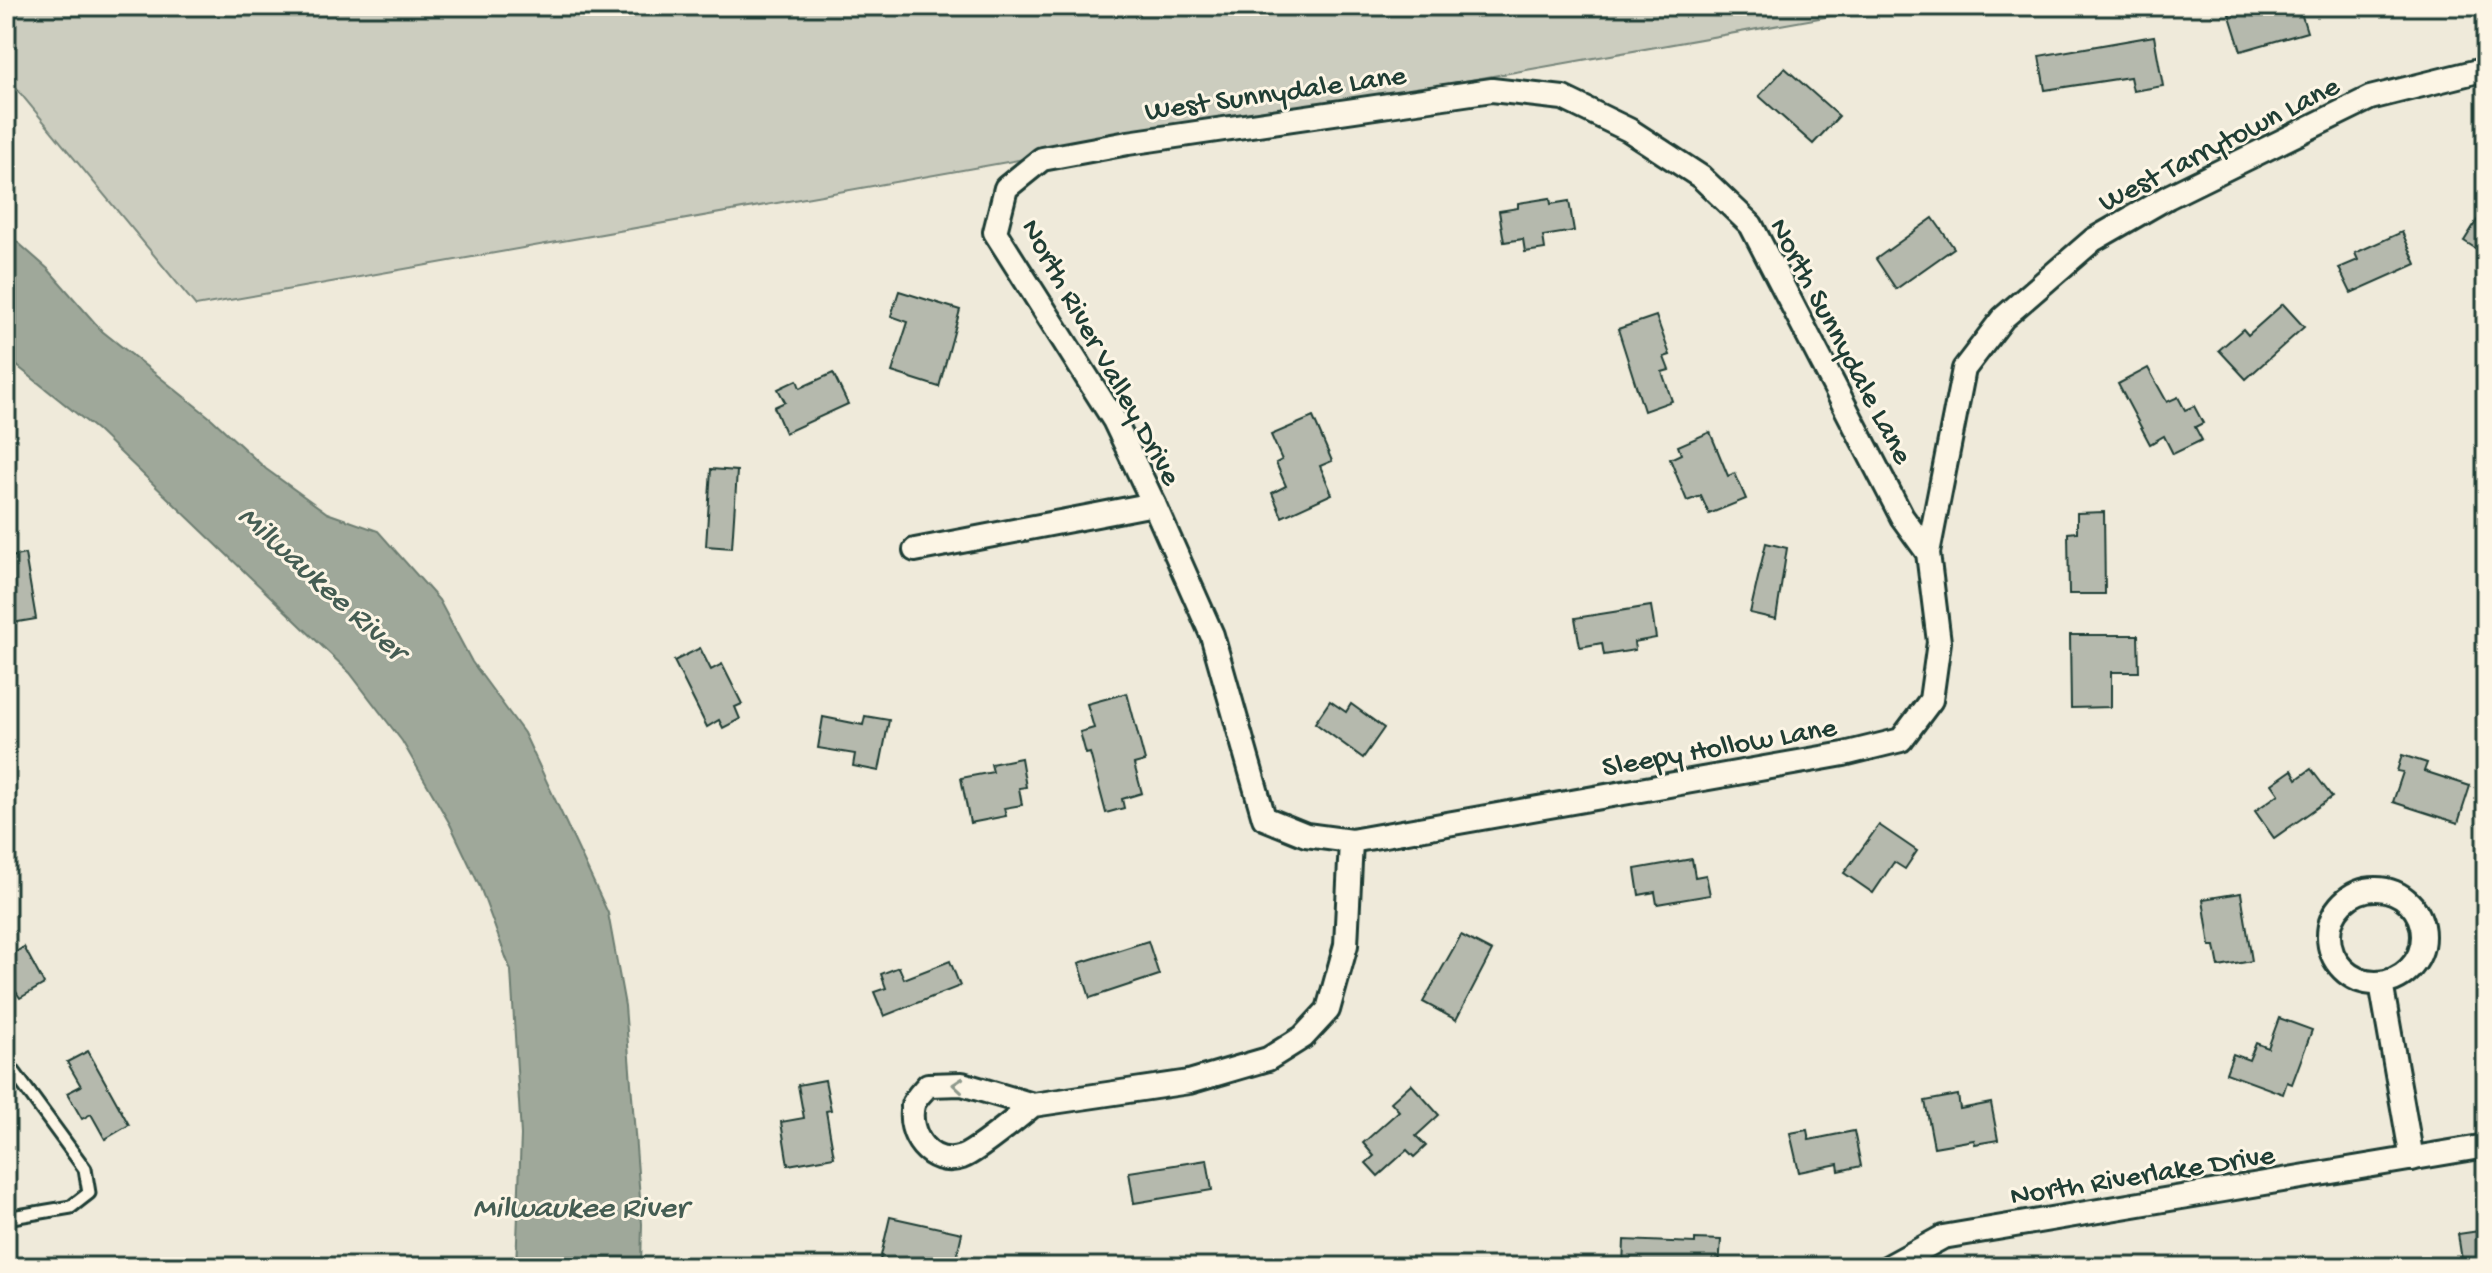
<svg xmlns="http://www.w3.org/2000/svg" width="2492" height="1273" viewBox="0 0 2492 1273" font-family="'Gochi Hand',sans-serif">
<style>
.green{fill:#cccdbf;stroke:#76857a;stroke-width:2}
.water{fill:#9fa89a;stroke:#6c7d71;stroke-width:2}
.building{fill:#b5b9ad;stroke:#1f3d34;stroke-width:2}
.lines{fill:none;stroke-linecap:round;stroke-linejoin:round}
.lane-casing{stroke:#1f3d34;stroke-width:17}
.street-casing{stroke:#1f3d34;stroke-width:28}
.lane{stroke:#fcf5e5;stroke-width:11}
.street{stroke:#fcf5e5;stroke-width:22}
.oneway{stroke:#8e998c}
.labels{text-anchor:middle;stroke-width:6;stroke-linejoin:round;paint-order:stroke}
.street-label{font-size:30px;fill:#1f3d34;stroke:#fcf5e5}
.water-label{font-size:32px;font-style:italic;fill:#455d53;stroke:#fcf5e5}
</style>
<rect width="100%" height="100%" fill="#efeada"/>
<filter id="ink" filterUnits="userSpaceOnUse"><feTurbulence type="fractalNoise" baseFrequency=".0125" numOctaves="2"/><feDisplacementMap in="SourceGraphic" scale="16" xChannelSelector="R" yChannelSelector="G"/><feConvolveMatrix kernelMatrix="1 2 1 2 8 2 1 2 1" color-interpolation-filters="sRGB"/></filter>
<g filter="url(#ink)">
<polygon class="green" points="6,6 1887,6 196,306 6,76"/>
<polygon class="water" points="6,232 48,269 102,331 212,419 266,469 327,513 378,531 439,600 472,662 524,733 608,913 625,1006 642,1224 641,1267 516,1267 521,1135 511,971 480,887 450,824 402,741 350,673 97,430 6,357"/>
<g class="building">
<polygon points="2251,6 2299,6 2307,32 2241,51 2229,13"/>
<polygon points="2154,36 2163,86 2133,91 2130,77 2045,90 2039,56"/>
<polygon points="1785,68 1839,116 1813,144 1759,96"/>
<polygon points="1550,198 1551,204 1569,201 1574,231 1543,236 1545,249 1525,252 1523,239 1504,242 1499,211 1518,208 1518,203"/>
<polygon points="2486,206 2486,255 2464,241"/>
<polygon points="1933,218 1954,248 1896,289 1876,259"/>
<polygon points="2402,232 2416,264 2351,293 2339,268 2358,260 2355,253"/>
<polygon points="899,291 960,310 939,387 892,372 908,322 891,316"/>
<polygon points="2283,304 2304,327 2246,379 2219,350 2243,329 2248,335"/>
<polygon points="1656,316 1670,355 1664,357 1669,370 1662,372 1672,401 1644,411 1618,329"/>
<polygon points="2148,368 2167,402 2178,397 2185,410 2194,406 2203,423 2195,427 2202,440 2173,454 2164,436 2150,444 2118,384"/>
<polygon points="833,373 848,404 785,433 774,407 785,402 778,389 797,380 800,388"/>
<polygon points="1313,417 1332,461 1320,466 1332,494 1282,517 1272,493 1286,486 1276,463 1282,460 1271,435"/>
<polygon points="1710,432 1728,476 1735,473 1746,499 1709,514 1701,496 1687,501 1670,459 1681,454 1678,446"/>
<polygon points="711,469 737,471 732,548 706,546"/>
<polygon points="2104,512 2105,594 2069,594 2068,533 2077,532 2077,513"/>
<polygon points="1766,543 1787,548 1776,619 1750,613"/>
<polygon points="25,554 36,619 6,624 6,558"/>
<polygon points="1651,606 1656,638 1634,642 1635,650 1604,655 1602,643 1580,647 1575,618"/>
<polygon points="2070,635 2138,635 2139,672 2111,672 2111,707 2071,708"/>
<polygon points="700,648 711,670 722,664 742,704 735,707 740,719 723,728 719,720 707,727 674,661"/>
<polygon points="1127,693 1145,761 1134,764 1142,793 1122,799 1124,808 1106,813 1090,753 1086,754 1080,732 1094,728 1087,704"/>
<polygon points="1330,701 1346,712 1351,704 1384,728 1363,758 1315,723"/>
<polygon points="865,716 889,720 879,771 853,766 855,754 818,748 823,717 863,725"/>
<polygon points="2402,755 2427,763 2424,771 2470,786 2458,823 2393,802 2403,772 2397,771"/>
<polygon points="1021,758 1026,787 1019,788 1022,805 1004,808 1006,816 970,823 961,778 993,772 991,764"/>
<polygon points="2311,769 2332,797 2274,838 2255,811 2279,794 2272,784 2292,770 2297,779"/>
<polygon points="1879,825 1917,851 1905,869 1894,862 1873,893 1844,873"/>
<polygon points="1692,859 1695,877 1706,875 1710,895 1657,904 1655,892 1639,895 1635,869"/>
<polygon points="2241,893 2252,961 2219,967 2215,946 2210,946 2203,899"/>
<polygon points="1461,935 1492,951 1456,1020 1423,1002"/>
<polygon points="1148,941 1159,975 1090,998 1079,963"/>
<polygon points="24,947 44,984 20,998 13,987 6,991 6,958"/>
<polygon points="950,961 960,986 884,1016 874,992 886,988 881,974 899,967 904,979"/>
<polygon points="2279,1018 2312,1030 2292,1084 2287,1082 2283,1094 2226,1073 2233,1054 2249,1060 2256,1043 2268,1048"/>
<polygon points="88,1051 129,1125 105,1139 91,1114 82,1119 67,1093 81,1086 67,1062"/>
<polygon points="825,1080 831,1110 826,1111 834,1157 788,1165 781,1122 804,1118 798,1085"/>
<polygon points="1411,1084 1439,1115 1416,1136 1426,1146 1414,1157 1407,1150 1378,1176 1366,1163 1374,1156 1363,1143 1399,1111 1391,1102"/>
<polygon points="1958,1095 1960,1109 1991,1103 1998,1140 1975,1144 1974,1140 1934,1147 1925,1101"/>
<polygon points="1807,1130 1809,1140 1854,1131 1861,1166 1839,1171 1838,1164 1799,1172 1790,1133"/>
<polygon points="1207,1160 1212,1190 1134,1203 1129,1172"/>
<polygon points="890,1217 962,1233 955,1264 930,1258 928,1267 914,1267 880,1260"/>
<polygon points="2486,1230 2486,1265 2463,1267 2458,1234"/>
<polygon points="1695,1239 1721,1240 1719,1267 1623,1267 1624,1240 1695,1243"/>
</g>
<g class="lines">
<g class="lane-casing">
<polyline id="lane" points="6,1061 85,1169 89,1193 71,1207 6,1218"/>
</g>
<g class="street-casing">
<g id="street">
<polyline points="915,550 1154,504"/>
<polyline points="1928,553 1902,517 1751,225 1701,177 1629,130 1563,98 1492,90 1128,143 1042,159 1006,188 995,232 1114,420 1154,504 1212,635 1264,818 1306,835 1351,841 1844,754 1901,740 1931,700 1939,642 1928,553 1964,369 2003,318 2093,240 2168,197 2370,98 2486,69"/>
<circle cx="2376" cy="936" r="47"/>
<polyline points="2381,983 2412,1159"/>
<path d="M1033 1105C1018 1117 978 1151 962 1157 930 1168 906 1134 913 1105 915 1098 924 1090 928 1085L962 1084 1033 1105 1189 1082 1268 1059 1303 1037 1328 1010 1346 945 1351 841"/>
<polyline points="1888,1267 1943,1237 2486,1146"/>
</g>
</g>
<use href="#lane" class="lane"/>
<use href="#street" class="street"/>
</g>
<defs><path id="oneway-chevron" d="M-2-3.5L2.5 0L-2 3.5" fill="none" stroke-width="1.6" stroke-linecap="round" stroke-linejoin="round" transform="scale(2)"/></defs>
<use class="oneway" href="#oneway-chevron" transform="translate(958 1085) rotate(-175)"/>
</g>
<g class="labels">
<g class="street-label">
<text transform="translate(1275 91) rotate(-8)" y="10">West Sunnydale Lane</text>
<text transform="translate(2218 142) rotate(-27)" y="10">West Tarrytown Lane</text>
<text transform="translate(1843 340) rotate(62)" y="10">North Sunnydale Lane</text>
<text transform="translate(1103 351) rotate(61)" y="10">North River Valley Drive</text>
<text transform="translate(1719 745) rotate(-10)" y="10">Sleepy Hollow Lane</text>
<text transform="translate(2142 1173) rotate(-9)" y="10">North Riverlake Drive</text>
</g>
<g class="water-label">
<text transform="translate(324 581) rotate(42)" y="11">Milwaukee River</text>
<text x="580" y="1216">Milwaukee River</text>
</g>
</g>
<rect width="2492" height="1273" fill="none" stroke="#fcf5e5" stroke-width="32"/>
<rect x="16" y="16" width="2460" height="1241" fill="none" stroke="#1f3d34" stroke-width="3" filter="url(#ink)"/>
</svg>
